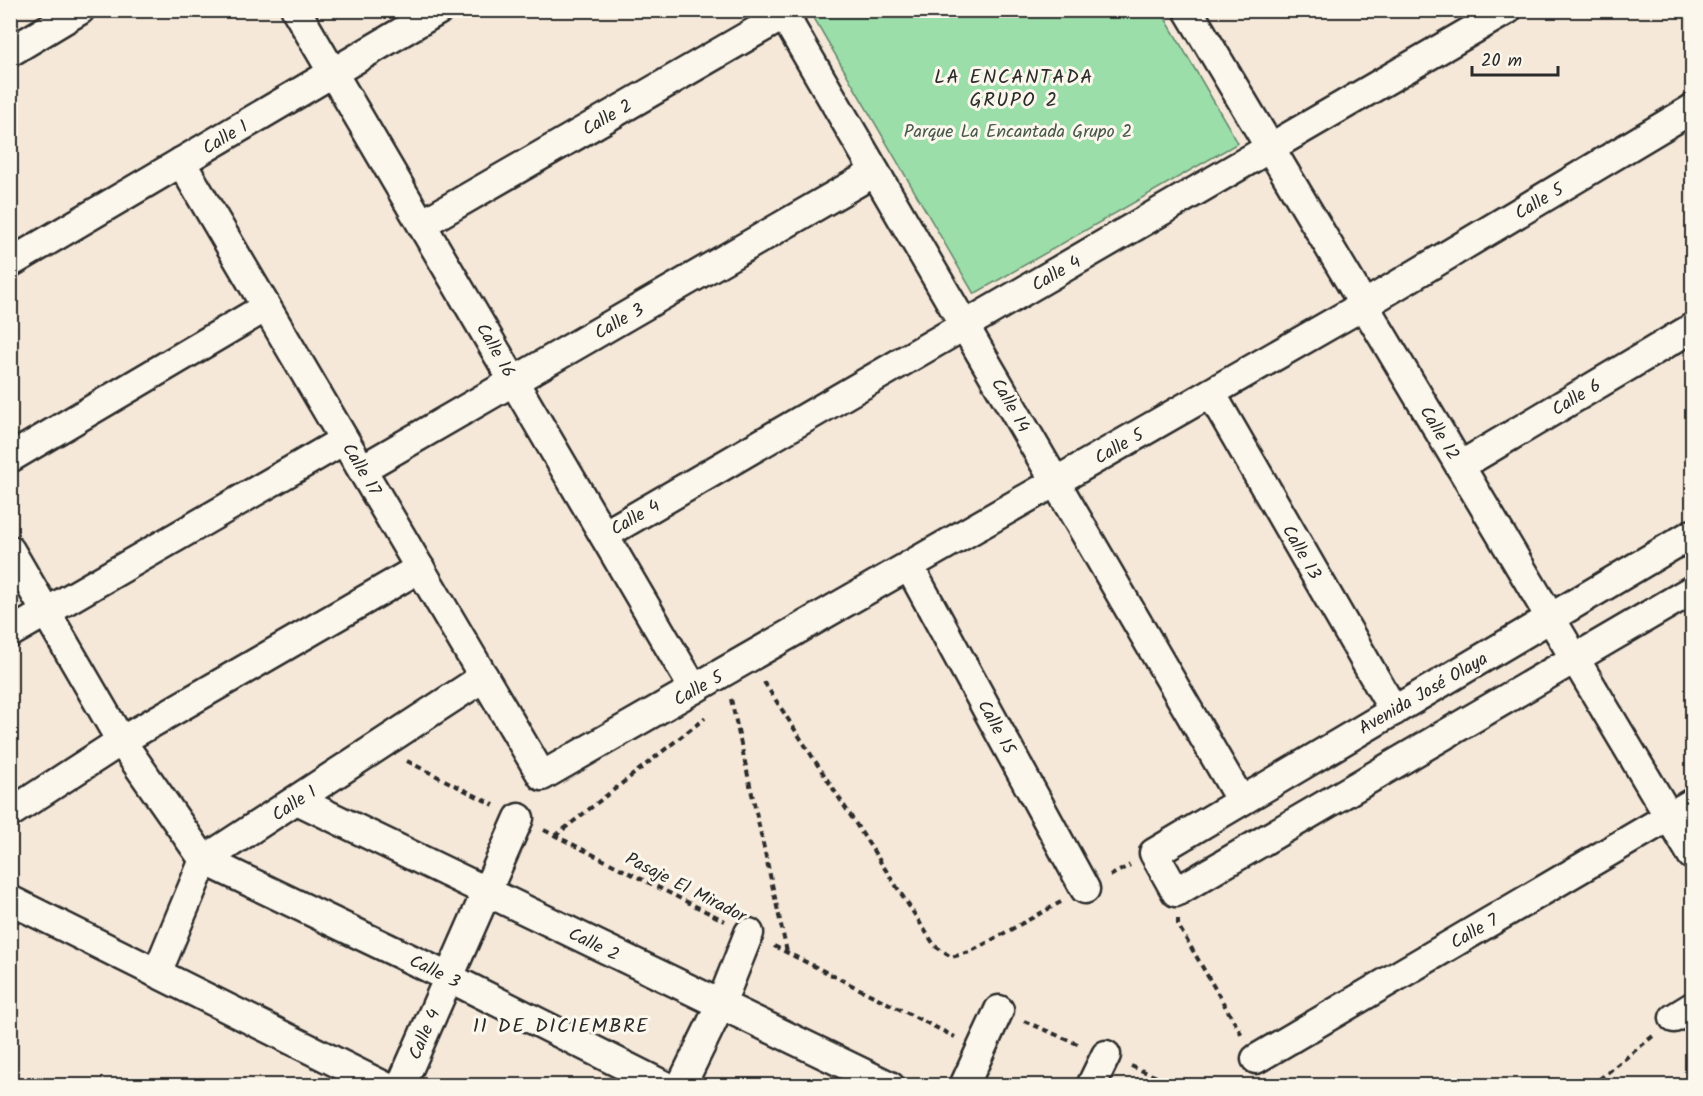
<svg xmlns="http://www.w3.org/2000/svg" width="1703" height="1096" viewBox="0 0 1703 1096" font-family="Kalam,sans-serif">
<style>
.green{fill:#9bdea9;stroke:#63846a;stroke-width:1.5}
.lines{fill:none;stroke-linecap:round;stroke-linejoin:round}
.street-casing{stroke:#2b2b2b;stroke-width:33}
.path{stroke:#2b2b2b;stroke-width:4;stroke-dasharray:6 4.5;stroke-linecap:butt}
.street{stroke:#fbf7ec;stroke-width:28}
.labels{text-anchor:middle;stroke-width:6;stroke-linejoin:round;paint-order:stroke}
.street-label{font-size:18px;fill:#2b2b2b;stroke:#fbf7ec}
.park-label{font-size:18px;fill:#47584a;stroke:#fbf7ec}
.neighbourhood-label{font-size:20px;letter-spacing:1.5px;fill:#2b2b2b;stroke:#fbf7ec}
</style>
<rect width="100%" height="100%" fill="#f5e8d9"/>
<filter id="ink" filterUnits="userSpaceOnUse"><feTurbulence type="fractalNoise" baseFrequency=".0167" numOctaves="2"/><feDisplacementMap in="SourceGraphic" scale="12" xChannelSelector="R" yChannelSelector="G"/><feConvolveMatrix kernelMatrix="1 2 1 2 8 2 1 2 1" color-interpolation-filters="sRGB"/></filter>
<g filter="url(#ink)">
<polygon class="green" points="828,10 1161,11 1238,143 974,294 814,18"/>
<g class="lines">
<g class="street-casing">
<g id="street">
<polyline points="296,10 694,689"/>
<polyline points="781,10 1241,801"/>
<polyline points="1188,10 1692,855"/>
<polyline points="10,52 80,10"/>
<polyline points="181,162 542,776 1364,305 1692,109"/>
<polyline points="422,224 793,10"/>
<polyline points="10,263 439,10"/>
<polyline points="1211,393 1394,711"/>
<polyline points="10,458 266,307"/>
<polyline points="1460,466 1692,328"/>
<polyline points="362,469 875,172"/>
<polyline points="1692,534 1154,853 1176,892 1692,590"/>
<polyline points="604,535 1507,10"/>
<polyline points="10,550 121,741 204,860 448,977 665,1086"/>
<polyline points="909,566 1085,889"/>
<polyline points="10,633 344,440"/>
<polyline points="299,801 890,1086"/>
<polyline points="10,813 121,741 420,568"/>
<polyline points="10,900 384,1086"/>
<polyline points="157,973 204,860 484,677"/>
<polyline points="1674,1018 1692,1007"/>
<polyline points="1256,1059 1692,803"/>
<polyline points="401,1086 519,818"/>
<polyline points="681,1086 720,1006 749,933"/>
<polyline points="964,1086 999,1010"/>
<polyline points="1091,1086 1106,1055"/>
</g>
</g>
<g class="path">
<polyline points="764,682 935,946 951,957 970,952 1061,902"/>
<polyline points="731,699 787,952"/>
<polyline points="407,761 494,805"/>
<polyline points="544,830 725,921"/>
<polyline points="555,836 705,718"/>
<polyline points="1110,876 1130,865"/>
<polyline points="1178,919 1178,925 1242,1035"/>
<polyline points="774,946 955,1037"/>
<polyline points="1024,1021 1080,1045"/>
<polyline points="1131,1066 1178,1086"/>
<polyline points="1591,1086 1653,1036"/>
</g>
<use href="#street" class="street"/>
</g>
</g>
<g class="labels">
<g class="street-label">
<text transform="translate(607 117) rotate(-30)" y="6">Calle 2</text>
<text transform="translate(225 137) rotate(-31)" y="6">Calle 1</text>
<text transform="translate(1539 201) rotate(-31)" y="6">Calle 5</text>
<text transform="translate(1056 273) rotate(-30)" y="6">Calle 4</text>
<text transform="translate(619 321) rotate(-30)" y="6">Calle 3</text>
<text transform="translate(496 350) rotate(60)" y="6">Calle 16</text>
<text transform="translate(1576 397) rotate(-31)" y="6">Calle 6</text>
<text transform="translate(1011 405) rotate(60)" y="6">Calle 14</text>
<text transform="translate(1440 433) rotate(59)" y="6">Calle 12</text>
<text transform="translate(1119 446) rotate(-30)" y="6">Calle 5</text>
<text transform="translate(362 469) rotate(59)" y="6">Calle 17</text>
<text transform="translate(635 517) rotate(-30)" y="6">Calle 4</text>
<text transform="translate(1302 552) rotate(60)" y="6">Calle 13</text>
<text transform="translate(698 688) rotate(-29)" y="6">Calle 5</text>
<text transform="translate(1423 693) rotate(-30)" y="6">Avenida José Olaya</text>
<text transform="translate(997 727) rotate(61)" y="6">Calle 15</text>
<text transform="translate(294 803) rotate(-33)" y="6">Calle 1</text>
<text transform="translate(686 887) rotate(27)" y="6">Pasaje El Mirador</text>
<text transform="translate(1474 931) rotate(-30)" y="6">Calle 7</text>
<text transform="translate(594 944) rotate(26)" y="6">Calle 2</text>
<text transform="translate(435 971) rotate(26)" y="6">Calle 3</text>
<text transform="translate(424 1034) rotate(-67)" y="6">Calle 4</text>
</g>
<g class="park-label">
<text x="1018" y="137">Parque La Encantada Grupo 2</text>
</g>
<g class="neighbourhood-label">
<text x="1014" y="83">LA ENCANTADA<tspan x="1014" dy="23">GRUPO 2</tspan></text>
<text x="561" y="1032">11 DE DICIEMBRE</text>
</g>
</g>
<rect width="1703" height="1096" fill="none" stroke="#fbf7ec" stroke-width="36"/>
<rect x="18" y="18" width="1667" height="1060" fill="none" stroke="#2b2b2b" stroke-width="2" filter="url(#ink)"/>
<path d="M1472 66v9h86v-9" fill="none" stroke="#2b2b2b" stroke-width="3"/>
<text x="1481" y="66" font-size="18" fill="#2b2b2b" stroke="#fbf7ec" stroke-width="4.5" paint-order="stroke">20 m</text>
</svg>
